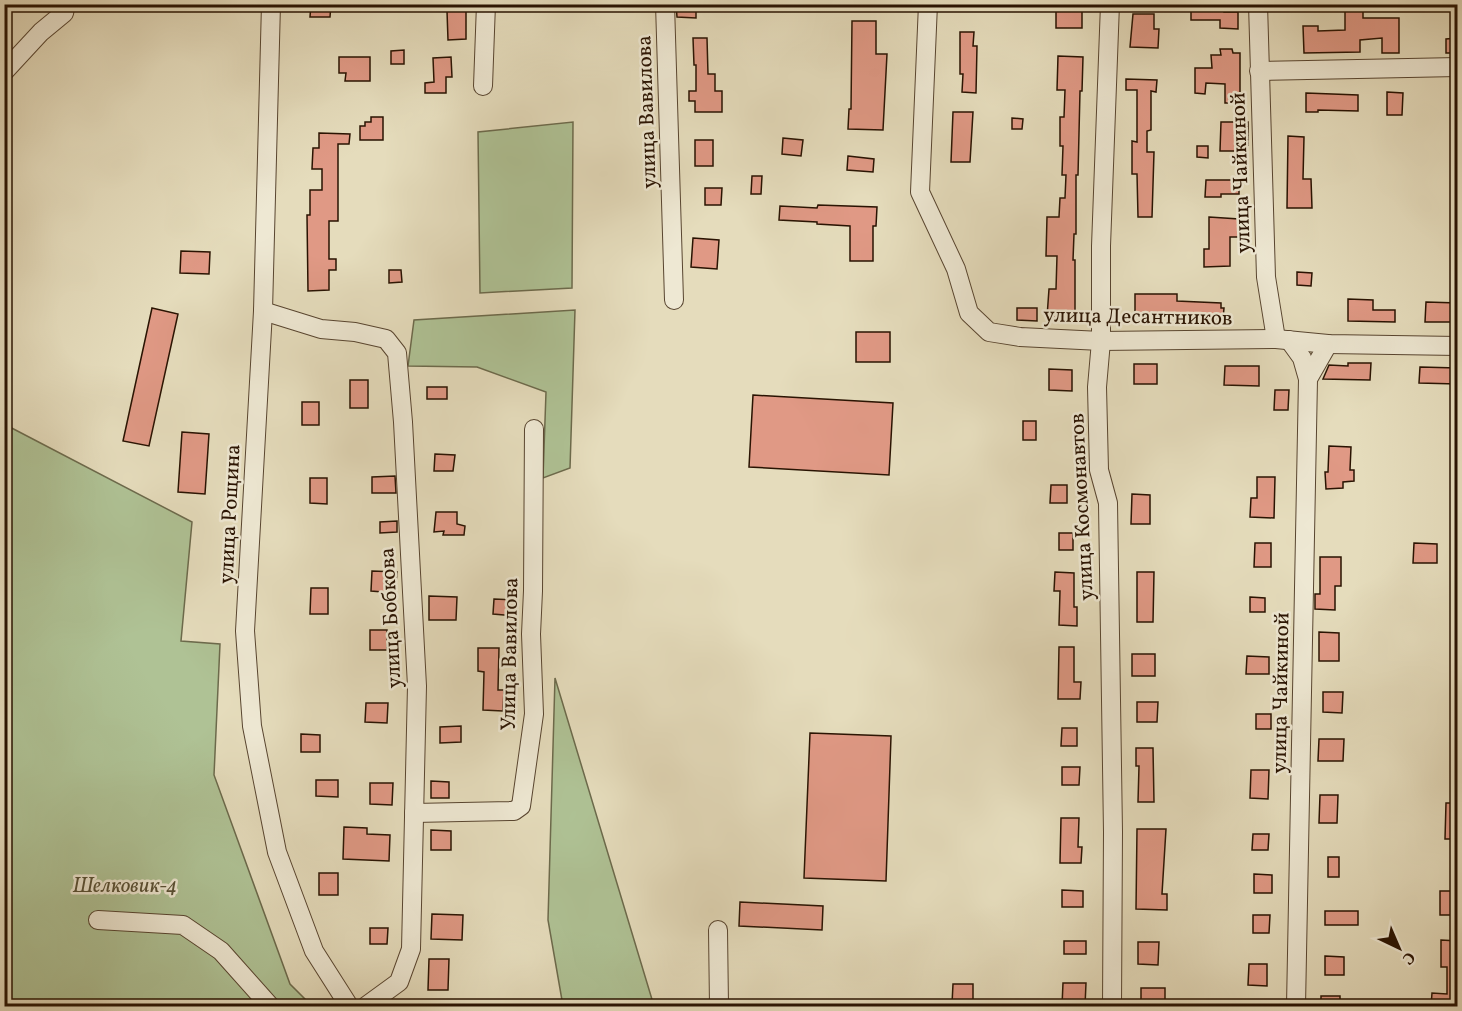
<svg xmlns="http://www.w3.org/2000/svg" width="1462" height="1011" viewBox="0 0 1462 1011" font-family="Vollkorn,serif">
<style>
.green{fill:#afc295;stroke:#6c6a4c;stroke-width:1.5}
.building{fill:#e09985;stroke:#291302;stroke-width:1.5}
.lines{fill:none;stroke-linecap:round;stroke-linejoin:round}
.minor-casing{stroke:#584530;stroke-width:20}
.minor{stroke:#eee8d3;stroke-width:18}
.labels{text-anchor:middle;stroke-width:5;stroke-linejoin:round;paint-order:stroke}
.street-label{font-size:21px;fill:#291302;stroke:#eee8d3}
.park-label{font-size:21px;font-style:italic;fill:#585035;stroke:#eee8d3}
</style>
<rect width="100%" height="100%" fill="#e5dcbc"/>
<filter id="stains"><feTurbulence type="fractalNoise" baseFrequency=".00333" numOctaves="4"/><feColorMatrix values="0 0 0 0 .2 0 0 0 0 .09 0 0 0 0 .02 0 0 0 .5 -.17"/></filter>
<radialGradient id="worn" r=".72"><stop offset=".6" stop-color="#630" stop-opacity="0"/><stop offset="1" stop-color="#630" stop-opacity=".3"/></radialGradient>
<g class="green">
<polygon points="573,122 572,288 480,293 478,132"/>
<polygon points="575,310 570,468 543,478 546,392 477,367 408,366 414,320"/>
<polygon points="4,424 192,522 181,641 220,644 214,775 290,984 312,1006 5,1006"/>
<polygon points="555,678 654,1006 563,1006 548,920"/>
</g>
<g class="building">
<polygon points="311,4 331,4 330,17 310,17"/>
<polygon points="676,4 696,4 696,18 677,17"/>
<polygon points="1200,4 1224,4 1224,12 1238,12 1238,29 1220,28 1220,20 1191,20 1191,10 1200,10"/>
<polygon points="1363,8 1363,18 1399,18 1399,53 1382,53 1382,38 1360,40 1360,52 1304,53 1303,26 1318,26 1318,31 1345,30 1345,9"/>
<rect x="1056" y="9" width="26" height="19"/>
<polygon points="466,10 466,39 448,40 447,11"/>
<polygon points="1133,14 1154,14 1154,29 1159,29 1158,48 1130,47"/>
<polygon points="852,21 876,21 876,54 887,54 883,130 848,129 849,109 851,109"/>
<polygon points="960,32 974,32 973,46 977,46 976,93 962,92 963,74 960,74"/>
<polygon points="693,38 707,38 708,74 715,74 715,91 722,91 722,112 695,112 695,101 689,101 689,91 696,91 696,65 694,65"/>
<polygon points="1458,38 1458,53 1446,53 1446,39"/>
<polygon points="1220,49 1232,49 1233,53 1240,53 1240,103 1225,103 1225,84 1206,83 1205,94 1195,93 1195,68 1212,68 1211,55 1221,55"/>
<polygon points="404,50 404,64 391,64 391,51"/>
<polygon points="1058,56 1083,57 1082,91 1080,91 1078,175 1076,175 1076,234 1074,234 1073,260 1075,260 1075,318 1047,317 1049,289 1056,289 1057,256 1046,256 1047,217 1059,217 1060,198 1065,198 1066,175 1062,175 1063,146 1060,146 1060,117 1064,117 1065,90 1057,90"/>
<polygon points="339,57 370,57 370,81 345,81 346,73 339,73"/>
<polygon points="451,57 452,77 446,77 446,93 425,93 425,83 434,82 433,58"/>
<polygon points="1126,79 1157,80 1156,92 1151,91 1151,130 1147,131 1147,152 1154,152 1152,217 1138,217 1137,174 1132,174 1132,141 1137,142 1137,90 1126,90"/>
<polygon points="1387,92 1403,93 1402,115 1387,115"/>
<polygon points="1306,93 1358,95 1358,111 1318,110 1318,112 1306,112"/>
<polygon points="953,112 973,112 970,162 951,162"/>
<polygon points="371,117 383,117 383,140 360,140 360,126 365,126 365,122 371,122"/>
<polygon points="1012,118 1023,119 1022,129 1012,129"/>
<polygon points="1221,122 1248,122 1248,145 1239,145 1239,151 1220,151"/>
<polygon points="319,133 350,134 349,144 338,144 338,221 329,221 329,259 336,259 336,270 329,270 329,290 308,291 307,215 310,215 310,190 322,190 322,169 312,169 313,148 319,148"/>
<polygon points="1288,136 1304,137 1303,179 1311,179 1312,208 1287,208"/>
<polygon points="783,138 803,140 801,156 782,154"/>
<rect x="695" y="140" width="18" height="26"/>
<polygon points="1197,146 1208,146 1208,158 1197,157"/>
<polygon points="848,156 874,159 873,172 847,170"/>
<polygon points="752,176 762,176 761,194 751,194"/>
<polygon points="1206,180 1239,180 1239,194 1221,194 1221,197 1205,197"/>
<polygon points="705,188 722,188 721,205 705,205"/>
<polygon points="818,205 877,207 876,226 873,226 873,261 850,261 850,226 817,224 817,222 779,220 780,206 817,208"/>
<polygon points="1209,217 1239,219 1239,237 1230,237 1230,266 1204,267 1204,249 1209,249"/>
<polygon points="693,238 719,240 717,269 691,267"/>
<polygon points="181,251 210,252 209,274 180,273"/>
<polygon points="389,270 401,270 402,282 389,283"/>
<polygon points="1297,272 1312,273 1311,286 1297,285"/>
<polygon points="1135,294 1177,294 1177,301 1221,303 1221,308 1224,308 1223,319 1135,317"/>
<polygon points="1348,299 1373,300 1373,310 1395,310 1395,322 1348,321"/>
<polygon points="1426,302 1458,303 1458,322 1425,322"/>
<polygon points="152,308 178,314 149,446 123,441"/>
<polygon points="1017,308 1037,308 1037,321 1017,320"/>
<rect x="856" y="332" width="34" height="30"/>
<polygon points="1348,363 1371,363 1370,380 1323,379 1329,365 1348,366"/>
<rect x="1134" y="364" width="23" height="20"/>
<polygon points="1225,366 1259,366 1259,386 1224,385"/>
<polygon points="1420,367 1457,368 1457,384 1419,383"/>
<polygon points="1049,369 1072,370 1072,391 1049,390"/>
<rect x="350" y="380" width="18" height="28"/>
<rect x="427" y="387" width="20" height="12"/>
<polygon points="1275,390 1289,390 1288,410 1274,410"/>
<polygon points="753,395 893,403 889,475 749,467"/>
<rect x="302" y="402" width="17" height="23"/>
<rect x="1023" y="421" width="13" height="19"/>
<polygon points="182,432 209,434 205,494 178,492"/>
<polygon points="1329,446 1351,447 1350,470 1354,470 1354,481 1343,482 1343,488 1326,489 1325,472 1328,472"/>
<polygon points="435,454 455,455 453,471 434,471"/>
<polygon points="395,476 396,493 372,493 372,477"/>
<polygon points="1257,477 1275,477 1274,518 1250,517 1251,498 1257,498"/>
<polygon points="310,478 327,478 327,504 310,503"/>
<polygon points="1051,485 1067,485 1067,503 1050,503"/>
<polygon points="1132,494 1150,495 1150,524 1131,524"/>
<polygon points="436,512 457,512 457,524 465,526 464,535 443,535 444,531 434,532"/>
<polygon points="397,521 397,532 380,533 380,522"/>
<rect x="1059" y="533" width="14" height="17"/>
<polygon points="1255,543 1271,543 1271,567 1254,567"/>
<polygon points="1414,543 1437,544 1437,563 1413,563"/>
<polygon points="1320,557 1341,557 1341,586 1335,586 1335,610 1315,609 1315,594 1320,594"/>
<polygon points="372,571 397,572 395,593 371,591"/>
<polygon points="1055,572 1074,573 1074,607 1077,607 1077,626 1059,625 1060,591 1054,591"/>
<polygon points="1137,572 1154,572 1153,622 1137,622"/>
<polygon points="311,588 328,588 328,614 310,614"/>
<polygon points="429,596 457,597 456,620 429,620"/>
<polygon points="1250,597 1265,598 1265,612 1250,612"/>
<polygon points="494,599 517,600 516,616 493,614"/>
<rect x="370" y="630" width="17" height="20"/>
<polygon points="1319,632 1339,633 1339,661 1319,661"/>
<polygon points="1059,647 1074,647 1074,682 1081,682 1080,699 1058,699"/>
<polygon points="478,648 499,648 498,690 504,690 503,711 483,710 484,672 478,671"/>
<rect x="1132" y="654" width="23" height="22"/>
<polygon points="1247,656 1269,657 1269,674 1246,674"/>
<polygon points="1323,692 1343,692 1342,713 1323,712"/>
<polygon points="1137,702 1158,702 1157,722 1137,722"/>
<polygon points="366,703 388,703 387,723 365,722"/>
<rect x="1256" y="714" width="15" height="15"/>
<polygon points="461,726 461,742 440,743 440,727"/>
<polygon points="1062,728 1077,728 1077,746 1061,746"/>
<polygon points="810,733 891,736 886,881 804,878"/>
<polygon points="301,734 320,735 320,752 301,752"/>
<polygon points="1319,739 1344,739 1343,761 1318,761"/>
<polygon points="1136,748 1153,748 1154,802 1138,802 1139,766 1136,766"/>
<polygon points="1062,767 1080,767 1079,785 1062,785"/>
<polygon points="1251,770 1269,770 1268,799 1250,798"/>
<polygon points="316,780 338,780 338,797 316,796"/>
<polygon points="431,781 449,782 449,798 431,798"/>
<polygon points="370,783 393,783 392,805 370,804"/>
<polygon points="1320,795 1338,795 1337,823 1319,823"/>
<polygon points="1446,803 1458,803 1458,839 1445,839"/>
<polygon points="1061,818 1079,818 1078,847 1082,847 1081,863 1060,863"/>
<polygon points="344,827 367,828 367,834 390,835 389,861 343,859"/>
<polygon points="1137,829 1166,829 1162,894 1167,894 1167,910 1136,909"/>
<polygon points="431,830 451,831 451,850 431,850"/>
<polygon points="1253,834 1269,834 1268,850 1252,850"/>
<rect x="1328" y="857" width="11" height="20"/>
<rect x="319" y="873" width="19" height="22"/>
<polygon points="1254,874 1272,875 1272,893 1254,893"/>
<polygon points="1062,890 1083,891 1083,907 1062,907"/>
<rect x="1440" y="891" width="18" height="24"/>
<polygon points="740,902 823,906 822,930 739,926"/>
<rect x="1325" y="911" width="33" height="14"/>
<polygon points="432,914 463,915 462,940 431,939"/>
<polygon points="1253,915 1270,915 1269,933 1253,933"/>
<polygon points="370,928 388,928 387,944 370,944"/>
<polygon points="1441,940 1458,941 1458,1006 1431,1006 1432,993 1447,994 1447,967 1441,967"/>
<rect x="1064" y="941" width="22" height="13"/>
<polygon points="1138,942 1159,942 1158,965 1138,964"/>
<polygon points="1325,956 1344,957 1344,975 1325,975"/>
<polygon points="429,959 449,959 448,990 428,990"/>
<polygon points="1249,964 1267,964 1267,986 1248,985"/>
<polygon points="1063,983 1086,983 1085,1006 1062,1006"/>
<polygon points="953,984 973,984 973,1005 952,1004"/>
<rect x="1141" y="988" width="24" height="18"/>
<rect x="1321" y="996" width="19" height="10"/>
</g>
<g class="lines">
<g class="minor-casing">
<g id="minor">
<polyline points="271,4 263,311 245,631 252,726 277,852 314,951 349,1006"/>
<polyline points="665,4 674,300"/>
<polyline points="928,4 920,192 956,269 969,313 989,332 1020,337 1101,341 1276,339 1328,344 1458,346"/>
<polyline points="1110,4 1101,246 1101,341 1097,387 1099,470 1108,503 1113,832 1112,1006"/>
<polyline points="1258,4 1266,277 1276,339"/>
<polyline points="1259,71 1458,67"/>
<polyline points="4,72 41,32 64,13 66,4"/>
<polyline points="483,86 486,4"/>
<polyline points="263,311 321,329 355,332 386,339 397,353 403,422 417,686 411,949 399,982 366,1006"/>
<polyline points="1289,340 1302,358 1308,379"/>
<polyline points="414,813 514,811 521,806 534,714 531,634 533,591 534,429"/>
<polyline points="98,920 183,925 221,951 270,1006"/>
<polyline points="718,930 719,1006"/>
<polyline points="1296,1006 1308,379 1328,344"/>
</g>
</g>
<use href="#minor" class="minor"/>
</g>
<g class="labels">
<g class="street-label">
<text transform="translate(646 112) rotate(-92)" y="7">улица Вавилова</text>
<text transform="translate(1240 173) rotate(-92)" y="7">улица Чайкиной</text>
<text transform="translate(1138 316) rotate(1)" y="7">улица Десантников</text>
<text transform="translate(1081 507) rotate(-93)" y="7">улица Космонавтов</text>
<text transform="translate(229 514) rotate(-87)" y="7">улица Рощина</text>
<text transform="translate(390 618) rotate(-93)" y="7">улица Бобкова</text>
<text transform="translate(509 654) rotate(-89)" y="7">Улица Вавилова</text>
<text transform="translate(1280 693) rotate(-89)" y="7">улица Чайкиной</text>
</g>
<g class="park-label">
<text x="125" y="892">Шелковик-4</text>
</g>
</g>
<rect width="1462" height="1011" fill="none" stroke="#e5dcbc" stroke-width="24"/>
<rect x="6" y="6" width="1450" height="999" fill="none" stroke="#291302" stroke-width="3"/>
<rect x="12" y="12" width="1438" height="987" fill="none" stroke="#291302" stroke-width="1.5"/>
<g transform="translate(1399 948) rotate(136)" stroke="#eee8d3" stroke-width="4.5" paint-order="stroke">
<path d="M0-4.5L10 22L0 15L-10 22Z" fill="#291302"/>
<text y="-9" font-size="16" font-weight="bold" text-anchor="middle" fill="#291302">С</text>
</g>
<rect width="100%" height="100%" filter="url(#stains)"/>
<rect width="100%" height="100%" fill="url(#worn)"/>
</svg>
